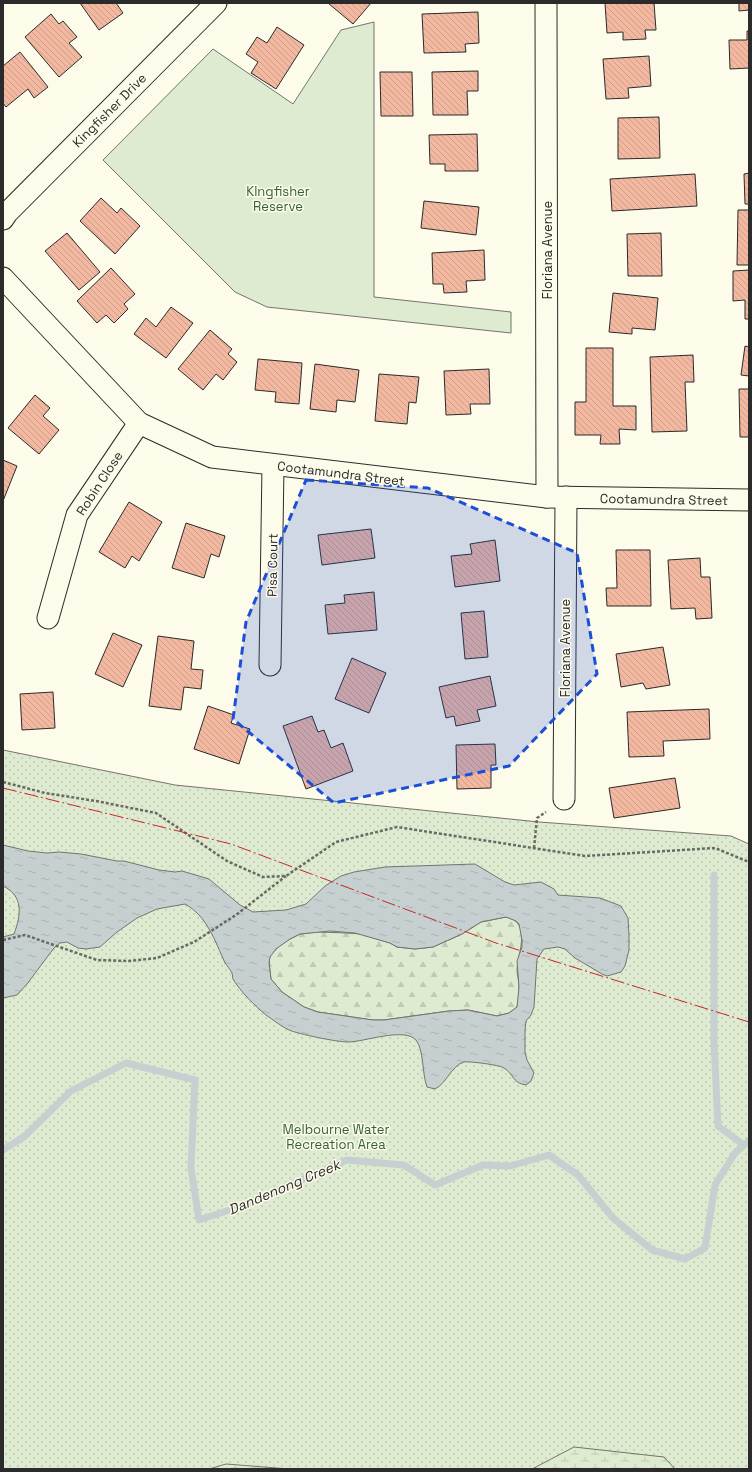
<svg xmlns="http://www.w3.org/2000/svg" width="752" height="1472" viewBox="0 0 752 1472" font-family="'Space Grotesk',sans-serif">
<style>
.grass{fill:url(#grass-dots);stroke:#74746e}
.forest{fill:url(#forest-firs);stroke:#74746e}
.wetland{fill:url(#wetland-marsh);stroke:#74746e}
.green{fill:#deebd1;stroke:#74746e}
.water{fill:url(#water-ripples);stroke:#74746e;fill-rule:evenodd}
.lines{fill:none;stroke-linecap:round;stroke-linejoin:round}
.stream{stroke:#c7d0d0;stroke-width:7}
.building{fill:url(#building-back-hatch);stroke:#2b2b2b}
.street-casing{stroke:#2b2b2b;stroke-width:23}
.path{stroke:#6a6964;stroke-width:2.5;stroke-dasharray:3 2;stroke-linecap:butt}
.street{stroke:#fdfbea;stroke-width:21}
.power{stroke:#c62828;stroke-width:1;stroke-dasharray:14 3 2 3;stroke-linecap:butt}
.marked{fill:#1d4ed8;fill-opacity:0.2;stroke:#1d4ed8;stroke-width:3;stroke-dasharray:8 5;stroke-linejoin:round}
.labels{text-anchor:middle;stroke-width:3;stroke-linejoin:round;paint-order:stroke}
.street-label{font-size:13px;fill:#2b2b2b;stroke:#fdfbea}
.park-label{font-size:13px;fill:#34623c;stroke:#fdfbea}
.water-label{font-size:14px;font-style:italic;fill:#2b2b2b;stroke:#fdfbea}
</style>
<defs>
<pattern id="grass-dots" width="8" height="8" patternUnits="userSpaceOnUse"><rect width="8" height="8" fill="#deebd1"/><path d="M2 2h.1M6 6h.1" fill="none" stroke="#bfcab4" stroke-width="1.8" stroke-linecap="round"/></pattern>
<pattern id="forest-firs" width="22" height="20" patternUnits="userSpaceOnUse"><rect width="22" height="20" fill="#deebd1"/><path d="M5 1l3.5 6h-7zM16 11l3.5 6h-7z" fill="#bfcab4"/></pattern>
<pattern id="wetland-marsh" width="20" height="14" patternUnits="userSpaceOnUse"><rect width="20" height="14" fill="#deebd1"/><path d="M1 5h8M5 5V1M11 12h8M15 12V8" fill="none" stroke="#bfcab4"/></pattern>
<pattern id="water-ripples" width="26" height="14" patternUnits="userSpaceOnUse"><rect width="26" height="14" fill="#c7d0d0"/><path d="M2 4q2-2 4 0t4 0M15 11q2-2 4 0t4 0" fill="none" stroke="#abb3b3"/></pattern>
<pattern id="building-back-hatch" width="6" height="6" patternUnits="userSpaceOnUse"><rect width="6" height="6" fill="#f2b8a0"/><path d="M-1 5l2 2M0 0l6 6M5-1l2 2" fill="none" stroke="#d09e8a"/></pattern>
</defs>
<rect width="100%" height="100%" fill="#fdfbea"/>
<polygon class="grass" points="3,750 175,785 539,822 731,836 749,844 749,1469 3,1469"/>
<path class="forest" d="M506 917C532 922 518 952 517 970 517 975 519 980 519 985 519 992 519 1000 517 1007L509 1013 497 1016 468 1010 449 1011 384 1020H373L318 1012 304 1007 282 992 271 979 269 963 270 956 278 947 290 939 300 934 317 932 347 933 361 934 390 943 397 947 415 949 433 947 462 934 481 922Z"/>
<g class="wetland">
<polygon points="574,1447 664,1457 675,1469 532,1469"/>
<polygon points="226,1464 289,1469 209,1469"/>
</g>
<polygon class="green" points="374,22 374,297 511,312 511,333 267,307 235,292 103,160 213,49 293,104 341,30"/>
<path class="water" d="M3 845 28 851 47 853 59 852 81 854 117 861H124L159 870 175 872 182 871 209 879 240 905 253 912 286 910 306 904 325 886 341 876 354 872 385 867 475 864 505 882 514 885 541 882 554 889 558 895 600 898 621 906 628 918 629 935V950L625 966 621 972 607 976 602 974 575 958 565 949 558 947 544 949 537 959 534 1007 531 1015 526 1021 525 1031V1052L527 1060 534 1073 531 1081 526 1085C512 1083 514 1074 504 1068 500 1065 469 1061 464 1062 451 1066 447 1083 435 1089L427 1087C422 1074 424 1050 416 1040 404 1027 364 1042 348 1042 337 1042 298 1034 289 1030 281 1026 273 1020 266 1015 255 1006 240 991 233 979 232 977 233 975 232 973 230 969 227 966 225 963 215 941 207 916 185 904L157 909 137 918 117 932 100 947 86 949 78 948 67 942 60 943 54 948 27 984 17 995 3 998V937L14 934C21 915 24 896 3 886ZM506 917 516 921 519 924 522 940V947L517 961 519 987 517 1007 509 1013 497 1016 468 1010 449 1011 384 1020H373L318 1012 304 1007 282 992 271 979 269 963 270 957 276 949 290 939 300 934 330 931 355 933 390 943 397 947 415 949 433 947 462 934 481 922Z"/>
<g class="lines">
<g class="stream">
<polyline points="714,875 714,1042 718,1126 744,1145"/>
<polyline points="3,1150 25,1136 71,1091 126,1063 195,1080 191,1168 199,1220 239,1207 347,1160 404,1165 435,1185 483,1165 510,1166 549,1155 578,1175 613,1218 652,1250 685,1259 705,1248 715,1185 735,1153 749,1141"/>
</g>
</g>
<g class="building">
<polygon points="80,3 116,3 123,13 99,30"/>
<polygon points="328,3 371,3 353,24"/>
<polygon points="605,3 654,3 656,30 645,30 646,39 623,40 623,32 607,33"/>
<polygon points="739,3 749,3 749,10 739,11"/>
<polygon points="478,12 479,43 465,44 466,52 424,53 422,14"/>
<polygon points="51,14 59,24 63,21 77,37 69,43 82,57 59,77 25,37"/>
<polygon points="277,27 304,45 276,89 251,73 258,62 246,54 257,37 267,43"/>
<polygon points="747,31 749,31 749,68 730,69 729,40 747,40"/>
<polygon points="20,52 48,87 34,98 28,89 6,107 3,103 3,66"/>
<polygon points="649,56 651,86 628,88 629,98 606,99 603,59"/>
<polygon points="478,71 478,91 467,91 468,115 433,115 432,72"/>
<polygon points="380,72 412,72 413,116 381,116"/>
<polygon points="659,117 660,158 618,159 618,118"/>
<polygon points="477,134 478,171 445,171 445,164 430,164 429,135"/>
<polygon points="749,173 749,204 745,204 744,174"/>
<polygon points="695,174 697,206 612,211 610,179"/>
<polygon points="101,198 117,213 121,208 140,226 115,254 80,221"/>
<polygon points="424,201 479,207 476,235 421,228"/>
<polygon points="738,210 749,210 749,265 737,265"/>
<polygon points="67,233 100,272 79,290 45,251"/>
<polygon points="661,233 662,276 628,276 627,234"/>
<polygon points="484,250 485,280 466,281 467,292 444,293 443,284 433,284 432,253"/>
<polygon points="111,268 135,294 124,304 128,309 114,323 106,315 97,323 77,301"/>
<polygon points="749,270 749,319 745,319 745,300 733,301 733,271"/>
<polygon points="613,293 658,298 655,330 632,328 632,334 609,332"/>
<polygon points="171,307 193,323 166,358 134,334 146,318 156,327"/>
<polygon points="210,330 232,349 228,354 237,362 223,380 216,374 203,390 178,369"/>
<polygon points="745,346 749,347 749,376 741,375"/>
<polygon points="586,348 613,348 613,406 636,406 636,430 619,429 620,444 600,444 601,435 575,435 575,402 586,402"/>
<polygon points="693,355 694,382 685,382 687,431 652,432 650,357"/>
<polygon points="258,359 302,363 299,404 275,402 276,392 255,390"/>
<polygon points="315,364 359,370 355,402 337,400 336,412 310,409"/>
<polygon points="489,369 490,404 470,404 471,414 446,415 444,371"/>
<polygon points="379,374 419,377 416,403 409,402 407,424 375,421"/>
<polygon points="739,389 749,389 749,437 740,437"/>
<polygon points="35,395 50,408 43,416 59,430 39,454 8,428"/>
<polygon points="3,460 17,466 3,501"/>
<polygon points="129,502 162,522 139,561 132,556 125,568 99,552"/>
<polygon points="186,523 225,536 219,557 211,554 204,578 172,568"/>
<polygon points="371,529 375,558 322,565 318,535"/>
<polygon points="495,540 500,581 455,587 451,556 472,554 470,544"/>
<polygon points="616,550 650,550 651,606 607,606 606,588 617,588"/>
<polygon points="700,558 701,577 710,577 712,618 696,619 695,608 671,609 668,560"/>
<polygon points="374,592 377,630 328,634 325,605 345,603 344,595"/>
<polygon points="484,611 488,657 465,659 461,613"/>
<polygon points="113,633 142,645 123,687 95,674"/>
<polygon points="158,636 194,641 191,669 203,670 201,689 184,687 181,710 149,706"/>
<polygon points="663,647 670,685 646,689 643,683 621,687 616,654"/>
<polygon points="352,658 386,673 369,713 335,699"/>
<polygon points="490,676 496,706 477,710 480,721 456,726 454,716 446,718 439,687"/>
<polygon points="53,692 55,728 22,730 20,694"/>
<polygon points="208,706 234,715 231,723 250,729 239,764 194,749"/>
<polygon points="709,709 710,739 663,741 664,756 629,757 627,712"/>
<polygon points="312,716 318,732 324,730 331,748 343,743 353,771 306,789 283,726"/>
<polygon points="495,744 496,765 491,765 491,788 457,789 456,745"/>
<polygon points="675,778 680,808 614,818 609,788"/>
</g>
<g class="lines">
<g class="street-casing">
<g id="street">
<polyline points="546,3 547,497"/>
<polyline points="3,219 7,213 216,3"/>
<polyline points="3,278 139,423 212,457 547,497 749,500"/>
<polyline points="48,618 77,515 139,423"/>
<polyline points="270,665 273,465"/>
<polyline points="564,799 566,497"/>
</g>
</g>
<g class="path">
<polyline points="3,782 45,793 96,801 156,813 227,861 263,877 286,876 336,842 397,827 585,856 715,848 749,862"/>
<polyline points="534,848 537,818 546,812"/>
<polyline points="3,940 25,935 97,960 128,961 157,958 194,942 236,915 286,876"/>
</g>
<use href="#street" class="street"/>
<polyline class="power" points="3,788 231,844 496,943 749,1022"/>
</g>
<path class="marked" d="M306 480 428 488 577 553 597 674 509 766 334 803 233 719 246 622Z"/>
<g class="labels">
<g class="street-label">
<text transform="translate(109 110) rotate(-45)" y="5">Kingfisher Drive</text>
<text transform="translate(547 250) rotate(-90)" y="5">Floriana Avenue</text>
<text transform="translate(341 473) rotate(7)" y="5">Cootamundra Street</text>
<text transform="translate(99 483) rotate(-57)" y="5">Robin Close</text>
<text transform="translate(664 499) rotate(1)" y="5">Cootamundra Street</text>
<text transform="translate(272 565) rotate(-89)" y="5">Pisa Court</text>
<text transform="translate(565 648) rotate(-90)" y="5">Floriana Avenue</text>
</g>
<g class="park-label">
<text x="278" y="196">KIngfisher<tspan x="278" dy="15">Reserve</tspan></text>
<text x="336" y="1134">Melbourne Water<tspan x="336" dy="15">Recreation Area</tspan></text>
</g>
<g class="water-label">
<text transform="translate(284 1187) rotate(-23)" y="5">Dandenong Creek</text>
</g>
</g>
<rect width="752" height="1472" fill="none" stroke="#2b2b2b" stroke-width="8"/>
</svg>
